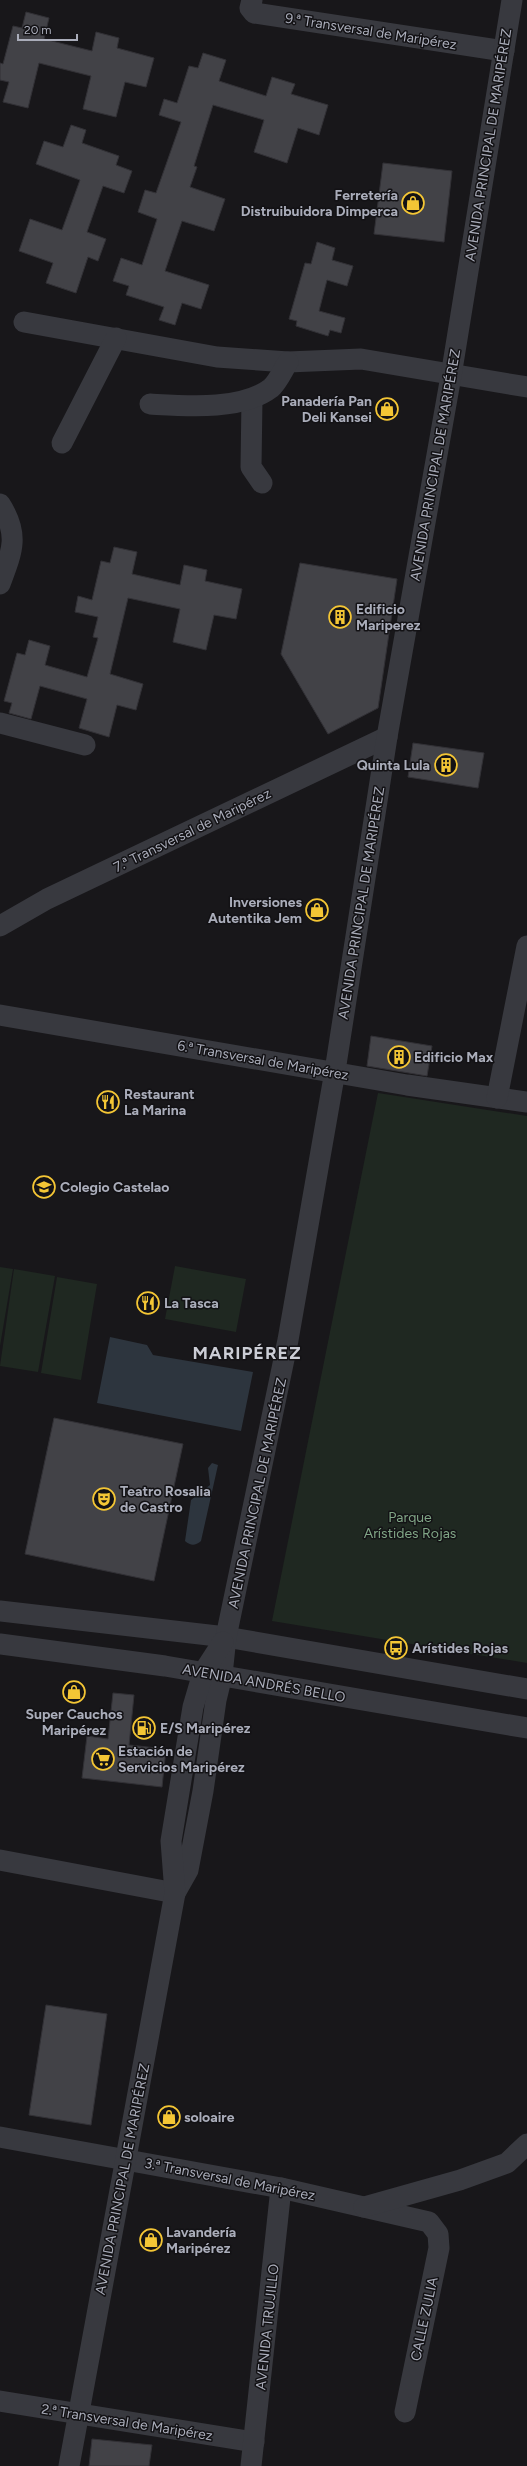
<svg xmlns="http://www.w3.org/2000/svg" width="527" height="2466" viewBox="0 0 527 2466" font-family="Figtree,sans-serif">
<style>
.green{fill:#1f2821}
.water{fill:#2d353e}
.building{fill:#424247;stroke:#323136}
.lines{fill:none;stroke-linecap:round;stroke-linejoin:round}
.minor{stroke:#38393f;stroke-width:21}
.labels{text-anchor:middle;stroke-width:3;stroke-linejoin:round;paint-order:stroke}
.street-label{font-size:14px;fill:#aaadba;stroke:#131215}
.poi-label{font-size:14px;font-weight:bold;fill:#aaadba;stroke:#131215;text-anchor:start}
.park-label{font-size:14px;fill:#80a586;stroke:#131215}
.district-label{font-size:18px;font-weight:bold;letter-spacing:1px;fill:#cbcdd5;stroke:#131215}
</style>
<rect width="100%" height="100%" fill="#18171a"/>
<g class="green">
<polygon points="378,1093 527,1116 527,1663 272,1621"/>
<polygon points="175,1266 246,1279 236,1332 165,1319"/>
<polygon points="0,1267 13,1269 0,1346"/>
<polygon points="14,1269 55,1276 38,1372 0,1366"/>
<polygon points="57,1277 97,1284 81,1380 41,1373"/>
</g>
<g class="water">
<polygon points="110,1337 147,1345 153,1355 253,1372 241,1431 97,1403"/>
<path d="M212 1463 218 1465 201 1541C195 1546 191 1546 185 1541L191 1500 210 1485 208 1468Z"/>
</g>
<g class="building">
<polygon points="26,12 49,18 44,39 92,51 96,32 119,38 117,48 154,58 146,87 125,82 116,117 83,109 91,76 39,63 28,108 3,102 9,82 0,80 0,63 3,64 13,26 22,28"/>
<polygon points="203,53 226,60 219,81 266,96 272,77 295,84 291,94 328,105 319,135 298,128 287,163 254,152 264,120 213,105 194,166 197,167 190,187 225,199 214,231 182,221 165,271 209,285 201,309 182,303 175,325 159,320 164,307 126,295 129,286 113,281 121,258 142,265 157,219 138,212 145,190 156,193 181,122 159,115 164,99 177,103 189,66 198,68"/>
<polygon points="71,125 86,130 82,143 119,156 116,165 132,171 124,193 103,186 87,232 106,239 98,261 88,257 76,293 46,283 53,263 19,251 30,219 62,230 80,180 36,164 44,141 63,147"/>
<polygon points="383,163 452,171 444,242 374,234"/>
<polygon points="317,242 335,248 332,260 353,266 347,286 327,280 319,311 345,318 341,333 330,330 328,336 296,326 297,321 289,319 305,263 311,264"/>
<polygon points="114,547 137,552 132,574 180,585 184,565 207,570 205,581 242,589 236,619 214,615 206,650 173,642 180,609 128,598 110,674 143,684 136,710 117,705 109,737 79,728 87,699 40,686 31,719 9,713 12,703 4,701 17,653 25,655 29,640 50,646 45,665 87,677 98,638 93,637 98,617 75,612 78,596 92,600 101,561 110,563"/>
<polygon points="300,563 397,579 378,708 328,734 281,654"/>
<polygon points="413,743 484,753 478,788 408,777"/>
<polygon points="371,1036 432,1046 427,1076 367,1066"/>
<polygon points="54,1418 183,1444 154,1581 25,1554"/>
<polygon points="113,1693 134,1695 129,1745 166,1749 162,1787 82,1778 87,1736 108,1739"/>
<polygon points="46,2005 107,2014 91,2125 29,2115"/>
<polygon points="92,2439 152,2445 149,2466 89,2466"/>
</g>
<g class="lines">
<g class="minor">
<polyline points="252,0 250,8 254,13 504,51"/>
<polyline points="24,322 217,357 288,362 361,359 527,387"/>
<polyline points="252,399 251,467 262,483"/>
<path d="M150 404C185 406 241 411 271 388 278 382 283 370 288 362"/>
<polyline points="62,443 116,338"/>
<path d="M0 504C20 535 12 552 0 584"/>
<polyline points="0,723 85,745"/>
<polyline points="0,926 47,899 387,737"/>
<polyline points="0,1015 407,1085 527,1102"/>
<polyline points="497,1098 527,946"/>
<polyline points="0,1611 226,1637 527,1689"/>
<polyline points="0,1644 165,1666 527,1728"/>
<polyline points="0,1860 175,1893"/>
<polyline points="175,1893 188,1870 203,1791 216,1700 222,1675 226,1637 288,1340 335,1071 387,737 451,376 512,0"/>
<polyline points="0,2137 281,2188 429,2222 438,2234 439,2248 405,2412"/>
<polyline points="364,2207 460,2180 507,2163 527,2144"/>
<polyline points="0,2401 254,2442"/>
<polyline points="69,2466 175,1893 171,1841 193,1707 203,1673 223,1642"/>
<polyline points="251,2466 281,2188"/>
</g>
</g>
<defs>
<g id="shop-ring" transform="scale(1.15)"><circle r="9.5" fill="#131215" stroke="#f4c635" stroke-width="1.5"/><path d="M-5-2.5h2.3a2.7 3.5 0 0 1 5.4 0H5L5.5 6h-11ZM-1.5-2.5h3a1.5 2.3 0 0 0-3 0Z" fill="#f4c635"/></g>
<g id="building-ring" transform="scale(1.15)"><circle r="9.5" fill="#131215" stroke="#f4c635" stroke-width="1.5"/><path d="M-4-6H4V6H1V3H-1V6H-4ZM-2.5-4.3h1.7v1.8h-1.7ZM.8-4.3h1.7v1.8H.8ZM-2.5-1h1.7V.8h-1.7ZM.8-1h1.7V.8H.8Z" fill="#f4c635"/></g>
<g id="restaurant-ring" transform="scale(1.15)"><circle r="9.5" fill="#131215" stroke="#f4c635" stroke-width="1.5"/><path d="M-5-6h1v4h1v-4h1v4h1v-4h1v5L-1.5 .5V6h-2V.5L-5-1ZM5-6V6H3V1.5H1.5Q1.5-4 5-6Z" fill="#f4c635"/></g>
<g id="school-ring" transform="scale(1.15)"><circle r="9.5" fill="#131215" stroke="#f4c635" stroke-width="1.5"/><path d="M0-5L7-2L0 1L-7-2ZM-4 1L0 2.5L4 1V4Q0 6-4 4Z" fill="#f4c635"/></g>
<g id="theatre-ring" transform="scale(1.15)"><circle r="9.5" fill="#131215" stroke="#f4c635" stroke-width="1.5"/><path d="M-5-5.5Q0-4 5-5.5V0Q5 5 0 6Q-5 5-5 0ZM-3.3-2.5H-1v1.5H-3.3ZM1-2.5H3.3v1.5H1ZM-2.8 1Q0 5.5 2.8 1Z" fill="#f4c635"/></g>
<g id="bus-ring" transform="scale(1.15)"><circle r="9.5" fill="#131215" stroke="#f4c635" stroke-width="1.5"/><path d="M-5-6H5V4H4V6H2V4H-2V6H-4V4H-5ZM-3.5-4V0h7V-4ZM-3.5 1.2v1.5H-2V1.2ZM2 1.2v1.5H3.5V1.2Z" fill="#f4c635"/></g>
<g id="fuel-ring" transform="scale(1.15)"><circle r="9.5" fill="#131215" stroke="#f4c635" stroke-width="1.5"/><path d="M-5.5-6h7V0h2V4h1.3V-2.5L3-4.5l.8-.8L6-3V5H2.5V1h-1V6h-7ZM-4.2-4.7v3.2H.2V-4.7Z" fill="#f4c635"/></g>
<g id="supermarket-ring" transform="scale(1.15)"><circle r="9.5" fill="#131215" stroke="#f4c635" stroke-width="1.5"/><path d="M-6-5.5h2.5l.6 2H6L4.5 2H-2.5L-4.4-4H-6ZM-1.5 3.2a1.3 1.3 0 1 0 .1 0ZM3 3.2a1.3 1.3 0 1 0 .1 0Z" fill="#f4c635"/></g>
</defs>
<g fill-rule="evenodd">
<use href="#shop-ring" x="413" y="203"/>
<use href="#shop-ring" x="387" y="409"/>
<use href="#building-ring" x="340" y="617"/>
<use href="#building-ring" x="446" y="765"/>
<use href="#shop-ring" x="317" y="910"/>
<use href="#building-ring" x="399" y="1057"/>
<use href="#restaurant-ring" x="108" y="1102"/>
<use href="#school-ring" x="44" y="1187"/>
<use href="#restaurant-ring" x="148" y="1303"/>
<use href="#theatre-ring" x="104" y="1499"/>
<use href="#bus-ring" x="396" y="1648"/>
<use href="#shop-ring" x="74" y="1692"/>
<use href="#fuel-ring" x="144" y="1728"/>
<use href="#supermarket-ring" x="103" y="1759"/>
<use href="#shop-ring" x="169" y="2117"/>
<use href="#shop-ring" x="151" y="2240"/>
</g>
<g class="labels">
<g class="street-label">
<text transform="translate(371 31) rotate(9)" y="5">9.ª Transversal de Maripérez</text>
<text transform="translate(488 145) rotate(-81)" y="5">AVENIDA PRINCIPAL DE MARIPÉREZ</text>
<text transform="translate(435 465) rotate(-80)" y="5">AVENIDA PRINCIPAL DE MARIPÉREZ</text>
<text transform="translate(192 830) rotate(-26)" y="5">7.ª Transversal de Maripérez</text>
<text transform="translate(361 903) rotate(-81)" y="5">AVENIDA PRINCIPAL DE MARIPÉREZ</text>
<text transform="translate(263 1060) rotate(10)" y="5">6.ª Transversal de Maripérez</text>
<text transform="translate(257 1493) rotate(-78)" y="5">AVENIDA PRINCIPAL DE MARIPÉREZ</text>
<text transform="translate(264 1683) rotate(10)" y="5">AVENIDA ANDRÉS BELLO</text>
<text transform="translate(122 2179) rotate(-79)" y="5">AVENIDA PRINCIPAL DE MARIPÉREZ</text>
<text transform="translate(230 2179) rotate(11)" y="5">3.ª Transversal de Maripérez</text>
<text transform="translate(424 2319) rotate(-78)" y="5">CALLE ZULIA</text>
<text transform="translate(267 2327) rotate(-84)" y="5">AVENIDA TRUJILLO</text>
<text transform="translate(127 2422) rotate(9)" y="5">2.ª Transversal de Maripérez</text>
</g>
<g class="poi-label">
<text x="398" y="200" text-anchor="end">Ferretería<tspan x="398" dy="16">Distruibuidora Dimperca</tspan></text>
<text x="372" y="406" text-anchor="end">Panadería Pan<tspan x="372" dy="16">Deli Kansei</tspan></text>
<text x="356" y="614">Edificio<tspan x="356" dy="16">Mariperez</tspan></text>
<text x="430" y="770" text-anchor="end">Quinta Lula</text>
<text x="302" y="907" text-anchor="end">Inversiones<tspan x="302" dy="16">Autentika Jem</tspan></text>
<text x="414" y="1062">Edificio Max</text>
<text x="124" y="1099">Restaurant<tspan x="124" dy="16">La Marina</tspan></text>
<text x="60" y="1192">Colegio Castelao</text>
<text x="164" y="1308">La Tasca</text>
<text x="120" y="1496">Teatro Rosalia<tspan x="120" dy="16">de Castro</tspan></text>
<text x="412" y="1653">Arístides Rojas</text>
<text x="74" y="1719" text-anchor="middle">Super Cauchos<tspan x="74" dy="16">Maripérez</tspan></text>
<text x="160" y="1733">E/S Maripérez</text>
<text x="118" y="1756">Estación de<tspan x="118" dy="16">Servicios Maripérez</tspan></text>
<text x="184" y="2122">soloaire</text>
<text x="166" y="2237">Lavandería<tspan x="166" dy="16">Maripérez</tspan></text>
</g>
<g class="park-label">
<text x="410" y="1522">Parque<tspan x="410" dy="16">Arístides Rojas</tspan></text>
</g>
<g class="district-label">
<text x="247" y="1359">MARIPÉREZ</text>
</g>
</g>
<path d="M18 34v6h59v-6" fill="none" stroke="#aaadba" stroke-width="2"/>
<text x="24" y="34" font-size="12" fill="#aaadba" stroke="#131215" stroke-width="3" paint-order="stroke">20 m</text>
</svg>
